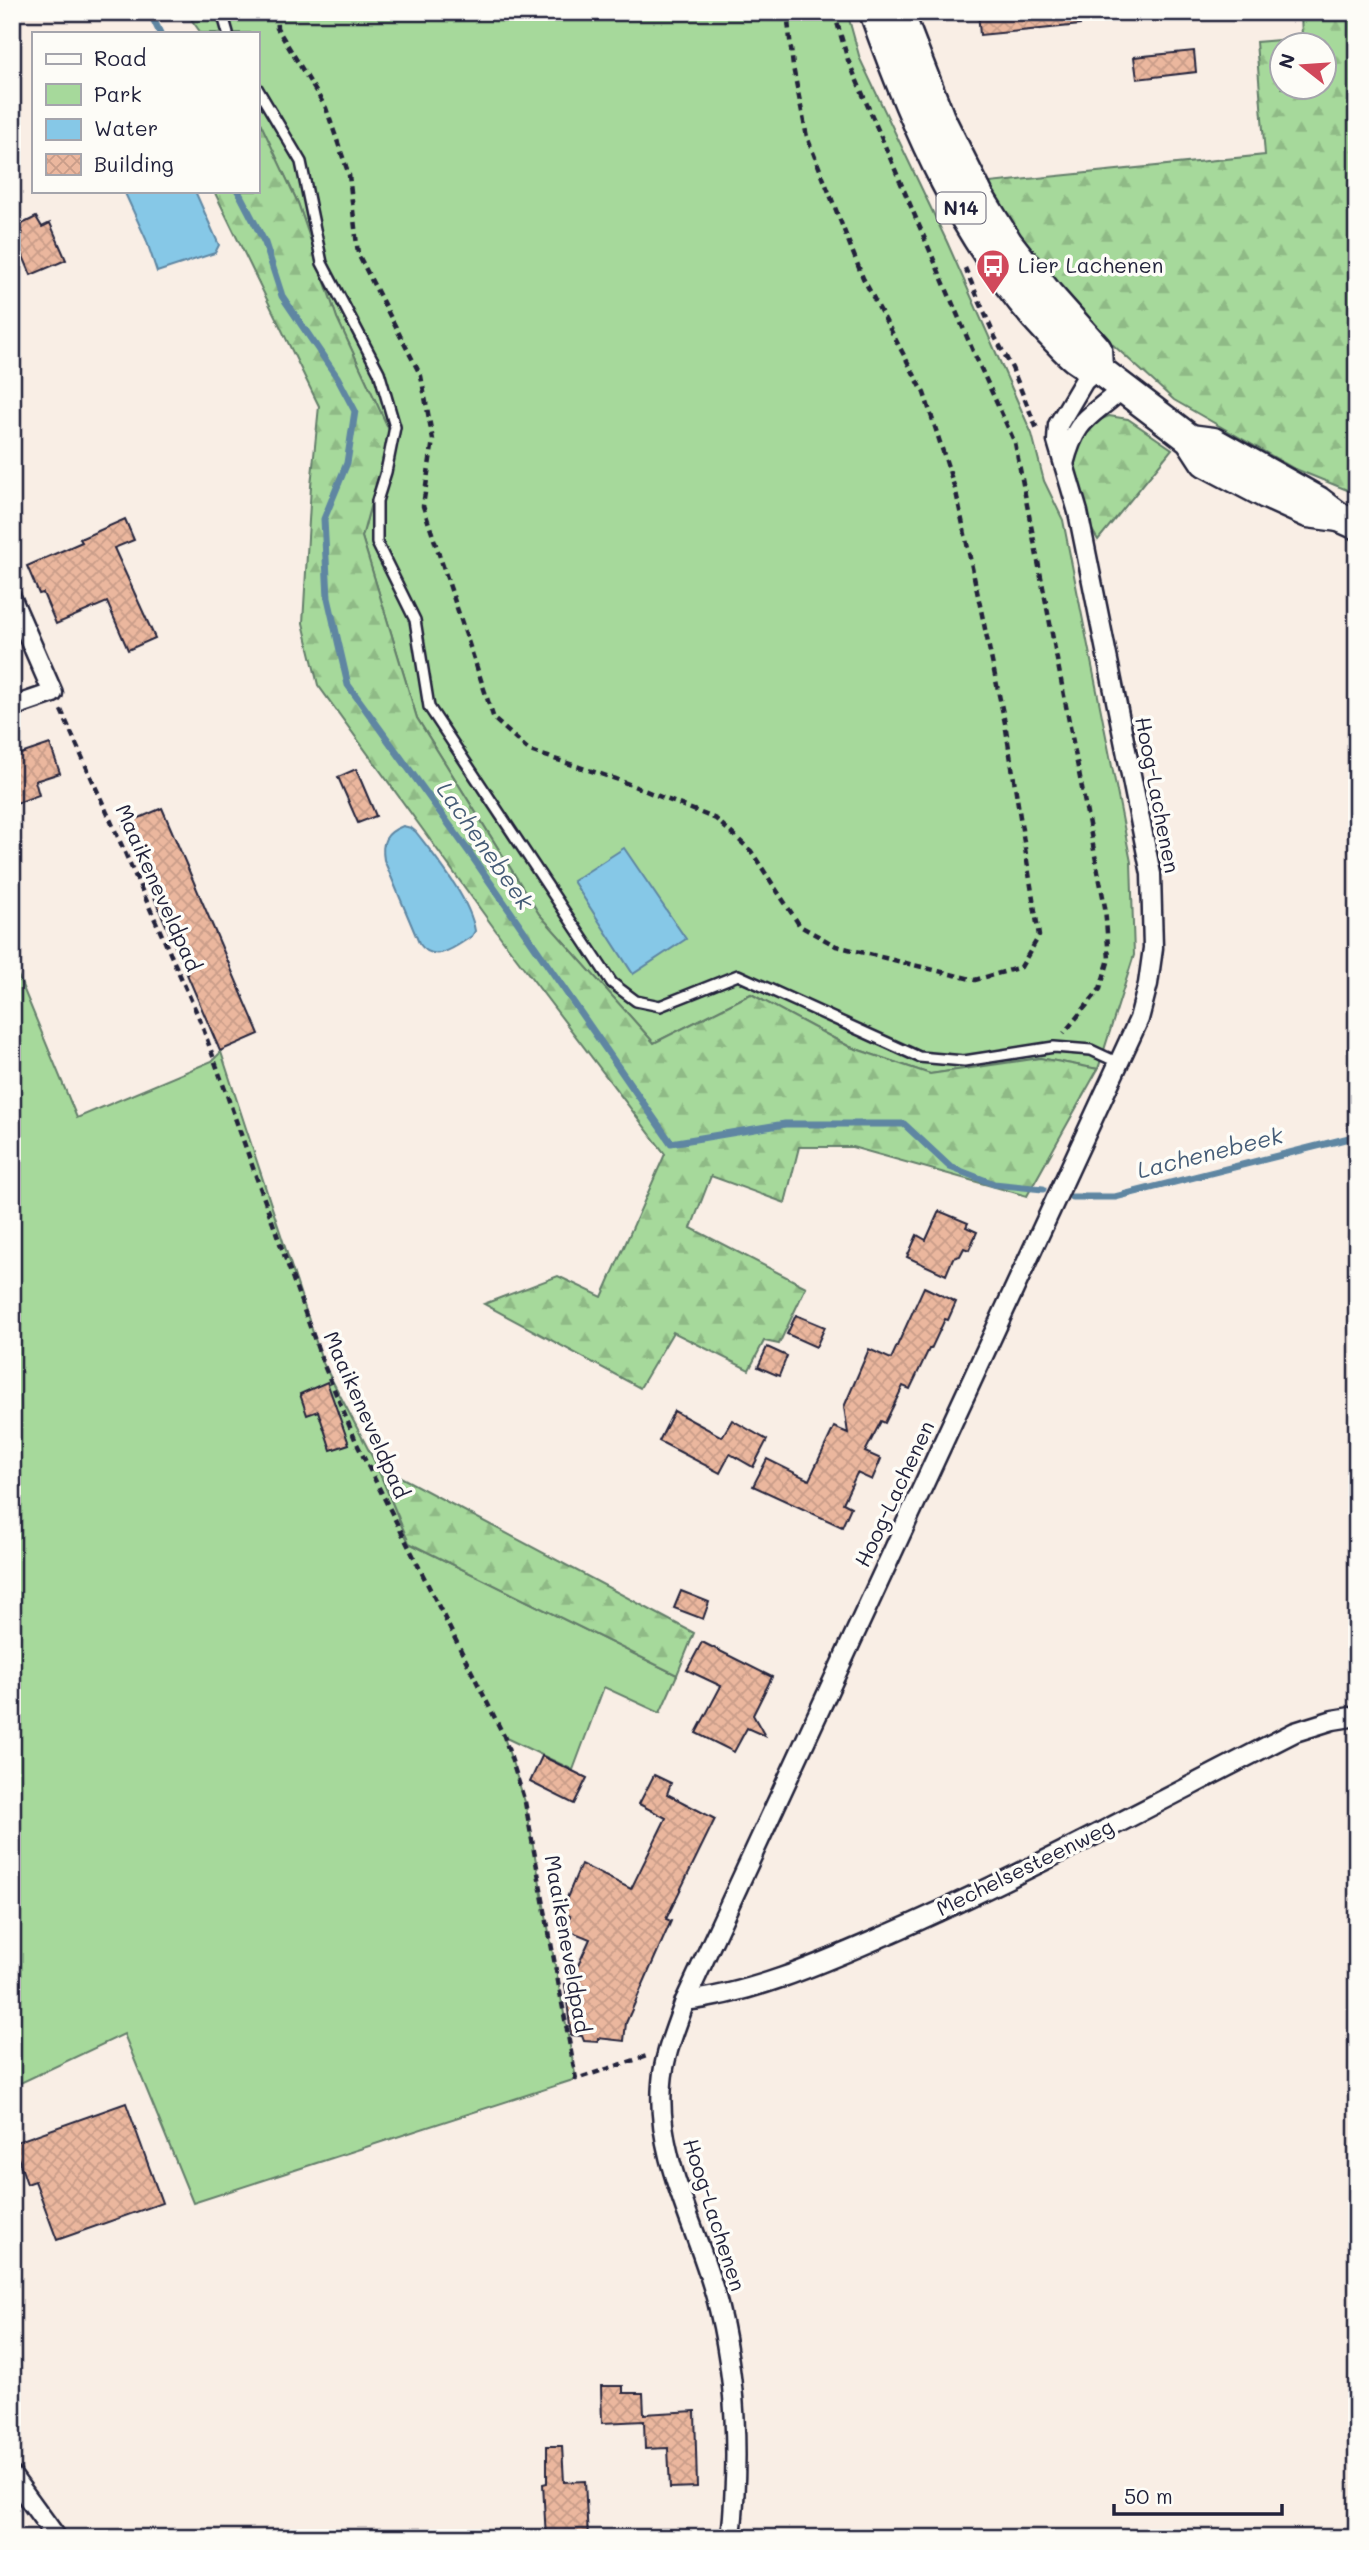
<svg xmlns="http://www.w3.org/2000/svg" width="1369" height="2550" viewBox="0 0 1369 2550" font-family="Mali,sans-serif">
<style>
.green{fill:#a6d99b;stroke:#647e6b;stroke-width:2}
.forest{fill:url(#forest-firs);stroke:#647e6b;stroke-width:2;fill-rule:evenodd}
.water{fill:#86c8e7;stroke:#5e86a2;stroke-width:2}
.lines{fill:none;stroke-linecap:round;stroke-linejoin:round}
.stream{stroke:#5e86a2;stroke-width:7}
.building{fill:url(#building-cross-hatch);stroke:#22223b;stroke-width:2}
.lane-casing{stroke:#22223b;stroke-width:14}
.street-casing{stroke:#22223b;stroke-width:23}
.primary-casing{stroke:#22223b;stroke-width:33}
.path{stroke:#22223b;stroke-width:4.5;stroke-dasharray:7 5;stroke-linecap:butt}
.lane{stroke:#fdfcf7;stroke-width:9}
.street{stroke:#fdfcf7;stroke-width:18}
.primary{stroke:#fdfcf7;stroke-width:28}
.labels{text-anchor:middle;stroke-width:7;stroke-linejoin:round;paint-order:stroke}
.shield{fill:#fdfcf7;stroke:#646373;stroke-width:2}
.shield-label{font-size:19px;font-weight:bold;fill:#22223b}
.poi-label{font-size:21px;fill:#22223b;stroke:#fdfcf7;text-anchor:start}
.street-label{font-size:21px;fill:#22223b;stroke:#fdfcf7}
.water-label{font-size:23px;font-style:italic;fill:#455c77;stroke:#fdfcf7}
</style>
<defs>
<pattern id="forest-firs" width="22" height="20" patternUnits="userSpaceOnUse" patternTransform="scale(1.75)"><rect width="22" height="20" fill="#a6d99b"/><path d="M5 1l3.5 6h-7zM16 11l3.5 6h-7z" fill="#8fba86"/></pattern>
<pattern id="building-cross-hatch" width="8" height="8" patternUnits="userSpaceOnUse" patternTransform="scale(1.75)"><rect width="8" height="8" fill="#ebb79e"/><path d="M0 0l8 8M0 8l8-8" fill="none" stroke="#c99d89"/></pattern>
</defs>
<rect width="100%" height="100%" fill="#f9eee5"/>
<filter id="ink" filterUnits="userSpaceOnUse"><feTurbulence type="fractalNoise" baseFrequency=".0143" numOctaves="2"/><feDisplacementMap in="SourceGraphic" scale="14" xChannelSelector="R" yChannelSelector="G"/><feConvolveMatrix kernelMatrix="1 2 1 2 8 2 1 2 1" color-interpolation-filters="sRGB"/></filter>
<g filter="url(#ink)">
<g class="green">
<polygon points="186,12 847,12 860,59 947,242 1032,434 1044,481 1063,520 1131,862 1134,955 1098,1069 1040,1058 930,1074 850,1047 751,994 654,1043 539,914 417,718 362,537 390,432 337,318 298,203 257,117 257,33 201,33"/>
<polygon points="12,961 77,1118 212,1061 221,1052 323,1363 376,1464 409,1543 677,1675 660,1713 604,1687 573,1770 504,1737 525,1802 576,2079 193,2203 124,2034 12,2087"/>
</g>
<g class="forest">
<path d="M1301 12H1357V494L1293 468 1174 400 1081 316 1000 207 989 183 1265 155 1256 42 1302 38ZM1282 46H1324V88H1282Z"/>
<polygon points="259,120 298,203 337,318 390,432 362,537 417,718 539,914 654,1043 751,994 850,1047 930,1074 1040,1058 1098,1069 1027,1196 852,1147 799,1147 785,1203 711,1176 691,1228 806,1287 779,1344 764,1341 749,1370 673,1332 640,1388 484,1304 558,1276 602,1297 665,1154 502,939 318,685 303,623 311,486 319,406 214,191 257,191 257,121"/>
<polygon points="1109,416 1128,419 1172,449 1098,540 1085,518 1074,460 1076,442 1090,424"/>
<polygon points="376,1464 694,1633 677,1675 409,1543"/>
</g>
<g class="water">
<polygon points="124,191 195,191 219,245 215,253 157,272 146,239"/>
<path d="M403 826 411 828 416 832C436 858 470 899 475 931L472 936C455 947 434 965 419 943L384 860C381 842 385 833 403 826Z"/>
<polygon points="624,848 686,939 633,974 573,881"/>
</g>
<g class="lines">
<g class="stream">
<polyline points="150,12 160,33"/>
<polyline points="238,191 265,243 282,296 337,377 355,411 347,463 324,519 328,598 348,685 469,852 671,1143 785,1124 904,1124 950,1167 994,1184 1043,1189"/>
<polyline points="1072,1197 1115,1197 1357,1136"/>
</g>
</g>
<g class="building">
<polygon points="978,12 1079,12 1080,25 980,35"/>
<polygon points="1194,51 1196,72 1137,79 1134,57"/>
<polygon points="36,217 42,227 50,223 66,260 31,275 15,237 22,234 18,226"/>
<polygon points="125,519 134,540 114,548 155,638 128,650 107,602 56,624 43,593 39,594 27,566 82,542 80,539"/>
<polygon points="50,744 60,773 35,781 39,795 17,803 12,789 12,757"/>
<polygon points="356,769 376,816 358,823 338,777"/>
<polygon points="162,808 259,1034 220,1051 123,825"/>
<polygon points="939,1211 968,1223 966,1227 977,1232 969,1250 964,1248 960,1256 953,1258 946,1275 907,1257 917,1235 926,1240"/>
<polygon points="924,1287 956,1302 948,1320 945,1319 931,1349 929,1349 910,1389 903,1386 885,1423 881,1421 865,1452 881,1459 872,1480 857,1473 843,1503 851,1507 842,1527 753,1486 767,1459 809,1480 834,1427 848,1433 844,1407 869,1349 891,1359"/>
<polygon points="796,1315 825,1327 816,1347 787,1334"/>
<polygon points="767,1347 787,1356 779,1376 758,1367"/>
<polygon points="327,1382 349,1444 331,1450 318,1411 307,1415 300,1394"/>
<polygon points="674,1411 722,1437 732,1420 767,1440 753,1467 730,1454 720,1473 659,1441"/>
<polygon points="681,1591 709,1602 703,1619 674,1608"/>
<polygon points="702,1642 772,1677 753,1715 765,1736 747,1728 734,1752 696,1733 721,1686 687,1670"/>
<polygon points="542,1756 587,1778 574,1804 530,1782"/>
<polygon points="654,1775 671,1783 667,1794 715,1819 666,1919 671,1921 626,2023 624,2041 598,2038 598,2042 584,2041 582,2036 571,2035 565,1984 570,1983 590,1939 565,1929 570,1916 561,1912 581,1864 631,1889 666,1818 639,1804"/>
<polygon points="126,2103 162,2203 57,2240 35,2181 27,2184 13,2143"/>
<polygon points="601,2386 623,2386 623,2393 643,2393 644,2414 695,2411 697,2487 670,2488 668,2448 645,2449 644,2421 602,2423"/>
<polygon points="547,2446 562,2446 564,2482 585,2481 588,2538 546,2538 543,2484 547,2483"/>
</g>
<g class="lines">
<g class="lane-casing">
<g id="lane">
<polyline points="222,12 228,33"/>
<polyline points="257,88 301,162 322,263 379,372 395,427 386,472 377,501 377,543 415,620 429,707 612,983 636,1001 660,1006 738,975 919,1057 964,1061 1054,1047 1091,1050 1119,1063"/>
</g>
</g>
<g class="street-casing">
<g id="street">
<path d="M1064 464C1076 417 1089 419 1122 389"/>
<polyline points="12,599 53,693 12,707"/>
<path d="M685 2001C756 1993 826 1961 891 1933 1028 1873 1161 1800 1295 1732L1333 1720 1357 1716"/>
<polyline points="12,2476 57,2538"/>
<path d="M731 2538C739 2462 737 2384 719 2309 702 2234 655 2162 662 2083 664 2054 676 2028 685 2001L1139 1019 1148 984 1153 948 1151 874 1078 512 1057 441 1058 425 1084 381 1098 369"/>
</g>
</g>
<g class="primary-casing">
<g id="primary">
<path d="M874 12C914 125 965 243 1048 331 1066 349 1073 362 1098 369L1190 439 1205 462 1266 494 1308 513 1339 517"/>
<polyline points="899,12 940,118 980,198 1008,243 1048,294 1097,349 1098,369"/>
<polyline points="1190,439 1213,442 1318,501 1339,517 1357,525"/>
</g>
</g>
<g class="path">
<polyline points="276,12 277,28 326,108 349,175 358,254 421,376 433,440 423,506 494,719 530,751 616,779 716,819 751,851 800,926 836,946 975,980 1021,967 1039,936 1005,723 956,492 924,393 863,278 807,137 793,67 787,12"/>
<polyline points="834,12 848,60 973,351 1015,443 1105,907 1109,959 1100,989 1064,1033"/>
<polyline points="965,268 995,337 1012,368 1037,429"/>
<polyline points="61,710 200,1020 323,1363 357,1444 504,1736 525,1802 576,2079 647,2056"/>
</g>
<use href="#lane" class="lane"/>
<use href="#street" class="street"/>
<use href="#primary" class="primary"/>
</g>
</g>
<defs>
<g id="bus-pin" transform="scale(1.75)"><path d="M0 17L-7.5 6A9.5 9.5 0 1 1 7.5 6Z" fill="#d1495b" stroke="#fdfcf7"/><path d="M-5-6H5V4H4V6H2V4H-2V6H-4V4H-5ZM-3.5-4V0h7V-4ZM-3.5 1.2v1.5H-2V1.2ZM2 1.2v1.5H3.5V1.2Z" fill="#fff"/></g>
</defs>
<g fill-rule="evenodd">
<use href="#bus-pin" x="993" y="266"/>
</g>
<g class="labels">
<rect class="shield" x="936.5" y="192.5" width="49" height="31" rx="5"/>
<g class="shield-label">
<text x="961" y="215">N14</text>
</g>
<g class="poi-label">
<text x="1018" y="273">Lier Lachenen</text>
</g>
<g class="street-label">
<text transform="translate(1157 795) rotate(79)" y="7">Hoog-Lachenen</text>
<text transform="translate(158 888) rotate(66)" y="7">Maaikeneveldpad</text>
<text transform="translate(366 1415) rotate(66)" y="7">Maaikeneveldpad</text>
<text transform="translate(895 1494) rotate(-65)" y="7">Hoog-Lachenen</text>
<text transform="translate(1025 1868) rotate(-26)" y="7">Mechelsesteenweg</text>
<text transform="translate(567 1944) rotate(80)" y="7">Maaikeneveldpad</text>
<text transform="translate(714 2215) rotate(72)" y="7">Hoog-Lachenen</text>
</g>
<g class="water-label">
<text transform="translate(485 846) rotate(55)" y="8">Lachenebeek</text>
<text transform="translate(1210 1153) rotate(-14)" y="8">Lachenebeek</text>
</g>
</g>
<rect width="1369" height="2550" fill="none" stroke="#fdfcf7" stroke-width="42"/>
<rect x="21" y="21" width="1327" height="2508" fill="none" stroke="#22223b" stroke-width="2.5" filter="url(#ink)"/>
<rect x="32" y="32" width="228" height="161" fill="#fdfcf7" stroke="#a5a5ac" stroke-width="2"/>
<rect x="46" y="54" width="35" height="10" fill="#fdfcf7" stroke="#a5a5ac" stroke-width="2"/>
<text x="94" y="66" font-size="21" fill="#22223b">Road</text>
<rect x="46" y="84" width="35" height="21" fill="#a6d99b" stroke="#a5a5ac" stroke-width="2"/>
<text x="94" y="102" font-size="21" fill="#22223b">Park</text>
<rect x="46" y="119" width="35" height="21" fill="#86c8e7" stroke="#a5a5ac" stroke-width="2"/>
<text x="94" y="136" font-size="21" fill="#22223b">Water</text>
<rect x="46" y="154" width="35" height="21" fill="url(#building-cross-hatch)" stroke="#a5a5ac" stroke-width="2"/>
<text x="94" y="172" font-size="21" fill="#22223b">Building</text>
<g transform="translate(1303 66) rotate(287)"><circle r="33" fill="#fdfcf7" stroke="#a5a5ac" stroke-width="2"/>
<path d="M0-5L12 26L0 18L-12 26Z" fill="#d1495b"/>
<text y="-10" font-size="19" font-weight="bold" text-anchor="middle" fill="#22223b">N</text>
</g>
<path d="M1114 2504v10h168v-10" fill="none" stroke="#22223b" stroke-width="3.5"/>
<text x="1124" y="2504" font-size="21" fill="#22223b" stroke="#fdfcf7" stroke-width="5" paint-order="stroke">50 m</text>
</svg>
